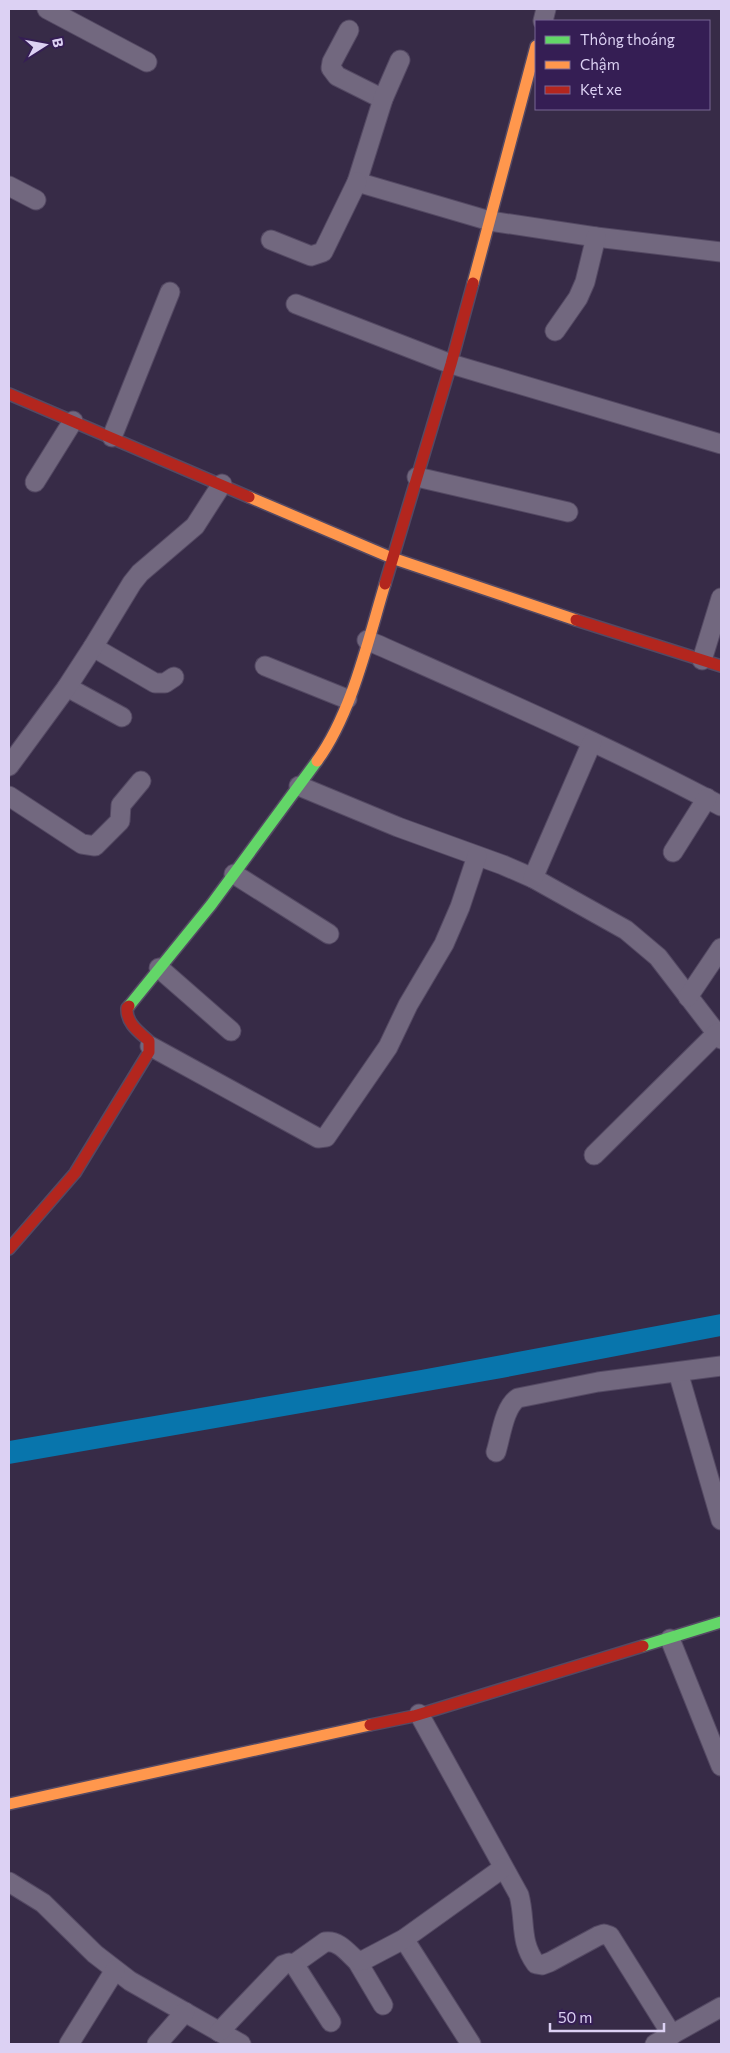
<svg xmlns="http://www.w3.org/2000/svg" width="730" height="2053" viewBox="0 0 730 2053" font-family="Commissioner,sans-serif">
<style>
.water{fill:#0875ac}
.lines{fill:none;stroke-linecap:round;stroke-linejoin:round}
.street-casing{stroke:#544963;stroke-width:21}
.fast-casing{stroke:#544963;stroke-width:14}
.slow-casing{stroke:#544963;stroke-width:14}
.jam-casing{stroke:#544963;stroke-width:14}
.street{stroke:#72687f;stroke-width:19}
.fast{stroke:#63d668;stroke-width:11}
.slow{stroke:#ff974d;stroke-width:11}
.jam{stroke:#b3261e;stroke-width:11}
</style>
<rect width="100%" height="100%" fill="#372b47"/>
<polygon class="water" points="721,1314 721,1336 502,1378 9,1464 9,1441 421,1370"/>
<g class="lines">
<g class="street-casing">
<g id="street">
<polyline points="47,9 147,62"/>
<polyline points="543,21 546,9"/>
<polyline points="349,30 332,62 331,68 337,76 383,99"/>
<polyline points="400,60 383,99 357,182 490,221 596,237 721,252"/>
<polyline points="9,186 36,200"/>
<polyline points="271,240 311,256 323,252 357,182"/>
<polyline points="296,304 451,364 721,444"/>
<polyline points="555,331 578,298 585,282 596,237"/>
<polyline points="112,437 170,292"/>
<polyline points="417,477 568,512"/>
<polyline points="35,482 73,421"/>
<path d="M367 640C486 693 606 745 721 806"/>
<polyline points="93,647 155,683 165,683 174,677"/>
<polyline points="702,660 721,598"/>
<polyline points="265,666 347,699"/>
<polyline points="67,687 122,717"/>
<polyline points="9,766 67,687 93,647 132,583 140,573 195,526 222,484"/>
<polyline points="299,786 398,827 503,865 533,878 626,930 658,957 721,1039"/>
<polyline points="9,796 82,844 95,846 120,821 121,805 141,781"/>
<polyline points="673,852 707,798"/>
<polyline points="234,874 329,934"/>
<polyline points="533,878 592,742"/>
<polyline points="159,968 231,1031"/>
<polyline points="688,997 721,948"/>
<polyline points="150,1046 318,1138 326,1137 388,1047 408,1005 444,944 460,907 477,856"/>
<polyline points="594,1155 717,1033"/>
<polyline points="678,1372 721,1520"/>
<path d="M496 1452C501 1436 504 1407 518 1398L598 1382 721 1366"/>
<polyline points="670,1639 721,1766"/>
<path d="M419 1714 519 1895C526 1921 519 1941 536 1964L542 1965 550 1962 598 1936 604 1934 610 1936 672 2035"/>
<polyline points="9,1882 43,1903 95,1954 130,1981 241,2044"/>
<polyline points="404,1939 471,2044"/>
<polyline points="357,1961 383,2005"/>
<path d="M294 1964 325 1942C339 1940 348 1953 357 1961L364 1960 404 1939 503 1868"/>
<polyline points="219,2032 283,1965 289,1963 294,1964 331,2022"/>
<polyline points="69,2044 115,1970"/>
<polyline points="157,2044 185,2012"/>
<polyline points="655,2044 721,2007"/>
</g>
</g>
<g class="fast-casing">
<g id="fast">
<polyline points="129,1006 211,905 317,761"/>
<polyline points="643,1646 721,1622"/>
</g>
</g>
<g class="slow-casing">
<g id="slow">
<polyline points="473,283 536,46"/>
<polyline points="249,497 392,558 576,620"/>
<path d="M317 761C352 713 368 640 385 584"/>
<polyline points="9,1804 370,1725"/>
</g>
</g>
<g class="jam-casing">
<g id="jam">
<polyline points="9,394 249,497"/>
<polyline points="385,584 451,364 473,283"/>
<polyline points="576,620 721,666"/>
<path d="M9 1249 75 1173 149 1052V1041C139 1032 126 1023 127 1008L129 1006"/>
<polyline points="370,1725 414,1716 643,1646"/>
</g>
</g>
<use href="#street" class="street"/>
<use href="#fast" class="fast"/>
<use href="#slow" class="slow"/>
<use href="#jam" class="jam"/>
</g>
<rect width="730" height="2053" fill="none" stroke="#dcd1f3" stroke-width="20"/>
<rect x="535" y="20" width="175" height="90" fill="#351e54" stroke="#786694"/>
<rect x="545" y="36" width="25" height="8" fill="#63d668" stroke="#786694"/>
<text x="580" y="45" font-size="15" fill="#dcd1f3">Thông thoáng</text>
<rect x="545" y="61" width="25" height="8" fill="#ff974d" stroke="#786694"/>
<text x="580" y="70" font-size="15" fill="#dcd1f3">Chậm</text>
<rect x="545" y="86" width="25" height="8" fill="#b3261e" stroke="#786694"/>
<text x="580" y="95" font-size="15" fill="#dcd1f3">Kẹt xe</text>
<g transform="translate(45 45) rotate(79)" stroke="#351e54" stroke-width="4" paint-order="stroke">
<path d="M0-4L9 19L0 12L-9 19Z" fill="#dcd1f3"/>
<text y="-8" font-size="14" font-weight="bold" text-anchor="middle" fill="#dcd1f3">B</text>
</g>
<path d="M550 2023v8h114v-8" fill="none" stroke="#dcd1f3" stroke-width="2.5"/>
<text x="558" y="2023" font-size="15" fill="#dcd1f3" stroke="#351e54" stroke-width="4" paint-order="stroke">50 m</text>
</svg>
